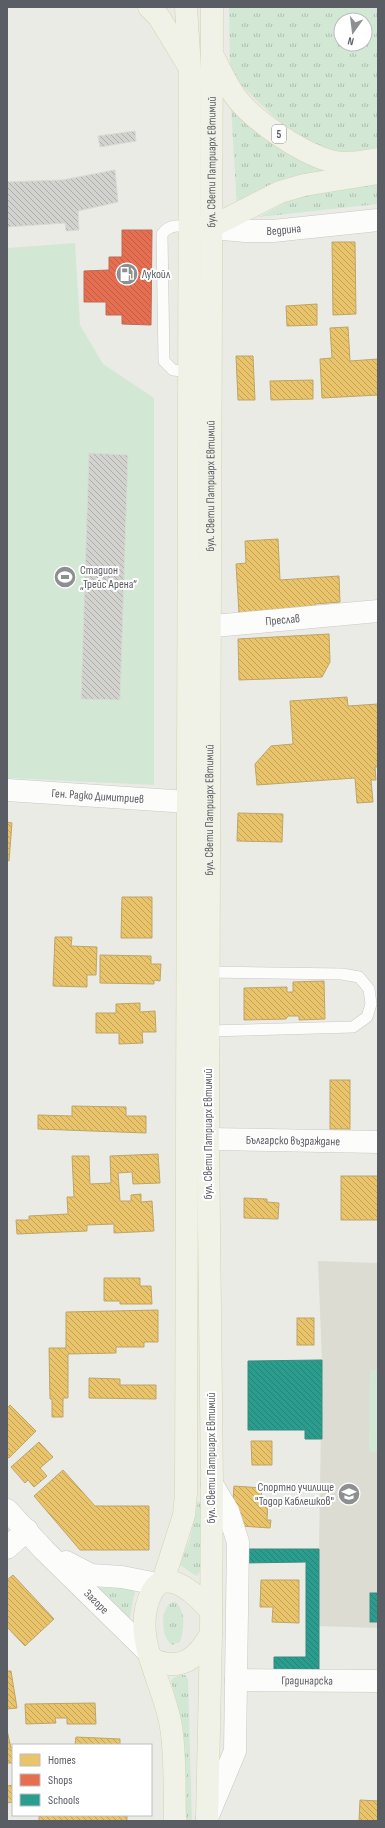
<svg xmlns="http://www.w3.org/2000/svg" width="385" height="1828" viewBox="0 0 385 1828" font-family="'Sofia Sans Condensed',sans-serif">
<style>
.education{fill:#dcdcd3}
.grass{fill:url(#grass-tufts);fill-rule:evenodd}
.garden{fill:#d2e8d5}
.homes{fill:url(#homes-back-hatch);stroke:#bea568}
.shops{fill:url(#shops-back-hatch);stroke:#bd6a57}
.schools{fill:url(#schools-back-hatch);stroke:#398a82}
.building{fill:url(#building-back-hatch);stroke:#dadad4}
.lines{fill:none;stroke-linecap:round;stroke-linejoin:round}
.lane-casing{stroke:#c7c7c7;stroke-width:12}
.street-casing{stroke:#c7c7c7;stroke-width:23}
.secondary-casing{stroke:#c7c7c7;stroke-width:23}
.primary-casing{stroke:#d3d3b2;stroke-width:23}
.lane{stroke:#fcfcfb;stroke-width:11}
.street{stroke:#fcfcfb;stroke-width:22}
.secondary{stroke:#fcfcfb;stroke-width:22}
.primary{stroke:#f1f2e7;stroke-width:22}
.labels{text-anchor:middle;stroke-width:4;stroke-linejoin:round;paint-order:stroke}
.shield{fill:#fff;stroke:#8c8e92;stroke-width:1}
.shield-label{font-size:11px;font-weight:bold;fill:#5b5d64}
.street-label{font-size:12px;fill:#5b5d64;stroke:#fff}
.poi-label{font-size:12px;fill:#5b5d64;stroke:#fff;text-anchor:start}
</style>
<defs>
<pattern id="grass-tufts" width="24" height="20" patternUnits="userSpaceOnUse"><rect width="24" height="20" fill="#d2e8d5"/><path d="M3 7l-1-3M5 7V3M7 7l1-3M15 17l-1-3M17 17v-4M19 17l1-3" fill="none" stroke="#adbfb0"/></pattern>
<pattern id="homes-back-hatch" width="6" height="6" patternUnits="userSpaceOnUse"><rect width="6" height="6" fill="#e9c46a"/><path d="M-1 5l2 2M0 0l6 6M5-1l2 2" fill="none" stroke="#c0a25b"/></pattern>
<pattern id="shops-back-hatch" width="6" height="6" patternUnits="userSpaceOnUse"><rect width="6" height="6" fill="#e76f51"/><path d="M-1 5l2 2M0 0l6 6M5-1l2 2" fill="none" stroke="#be5e47"/></pattern>
<pattern id="schools-back-hatch" width="6" height="6" patternUnits="userSpaceOnUse"><rect width="6" height="6" fill="#2a9d8f"/><path d="M-1 5l2 2M0 0l6 6M5-1l2 2" fill="none" stroke="#278378"/></pattern>
<pattern id="building-back-hatch" width="6" height="6" patternUnits="userSpaceOnUse"><rect width="6" height="6" fill="#d2d2ce"/><path d="M-1 5l2 2M0 0l6 6M5-1l2 2" fill="none" stroke="#adaeab"/></pattern>
</defs>
<rect width="100%" height="100%" fill="#ebebe5"/>
<polygon class="education" points="318,1261 378,1263 378,1628 319,1626 319,1549 322,1360"/>
<g class="grass">
<path d="M229 7H378V153C368 153 357 155 347 154 301 150 260 104 230 73ZM341 20H365V44H341Z"/>
<polygon points="231,106 306,162 325,172 237,208"/>
<polygon points="378,183 378,204 259,217 297,196"/>
<polygon points="198,1501 201,1502 200,1572 196,1576 180,1565 190,1538"/>
<polygon points="99,1588 131,1588 135,1590 130,1617 128,1618 98,1590"/>
<path d="M173 1602 177 1603C186 1614 184 1629 180 1642L172 1645C160 1638 160 1606 173 1602Z"/>
<polygon points="180,1675 185,1675 188,1679 192,1821 185,1821 183,1726 171,1681 173,1678"/>
</g>
<g class="garden">
<polygon points="75,243 80,325 103,364 154,398 154,785 7,778 7,248"/>
<polygon points="370,1370 378,1370 378,1452 369,1452"/>
</g>
<g class="homes">
<polygon points="332,242 355,242 356,314 333,315"/>
<polygon points="317,304 317,325 287,326 286,306"/>
<polygon points="348,327 350,361 378,359 378,395 322,398 320,359 332,358 330,328"/>
<polygon points="236,356 253,356 255,400 238,400"/>
<polygon points="313,380 313,399 271,400 270,381"/>
<polygon points="278,539 280,580 339,576 340,602 315,604 315,609 239,613 236,564 246,563 245,541"/>
<polygon points="329,634 330,662 322,677 239,680 238,639"/>
<polygon points="347,697 348,706 378,704 378,767 375,767 376,780 371,780 373,802 357,803 355,778 257,785 255,764 271,746 293,744 290,701"/>
<polygon points="238,813 283,814 282,842 237,841"/>
<polygon points="7,822 12,823 9,861 7,860"/>
<polygon points="122,897 152,897 152,938 121,938"/>
<polygon points="55,937 72,937 71,946 97,947 96,975 87,975 87,987 53,986"/>
<polygon points="100,955 151,956 151,964 161,964 160,981 154,980 154,984 100,983"/>
<polygon points="324,981 325,1019 299,1020 299,1016 288,1016 286,1019 244,1020 244,988 287,987 287,992 293,992 293,982"/>
<polygon points="140,1003 140,1012 155,1011 156,1032 142,1032 143,1043 119,1044 119,1033 96,1033 96,1013 116,1013 116,1004"/>
<rect x="330" y="1080" width="20" height="49"/>
<polygon points="72,1106 126,1107 126,1116 146,1116 146,1133 38,1129 38,1115 72,1116"/>
<polygon points="158,1154 160,1183 133,1184 132,1172 118,1173 120,1201 131,1201 131,1195 141,1194 141,1202 152,1201 154,1231 114,1233 114,1224 87,1225 87,1231 17,1234 16,1220 29,1220 29,1216 68,1214 67,1197 74,1197 72,1156 89,1156 90,1184 111,1183 110,1156"/>
<rect x="341" y="1176" width="37" height="44"/>
<polygon points="244,1198 267,1199 267,1202 279,1203 278,1219 244,1218"/>
<polygon points="104,1278 140,1278 140,1286 151,1286 152,1304 120,1304 120,1301 104,1301"/>
<polygon points="158,1310 158,1342 144,1342 144,1347 116,1347 116,1353 68,1354 68,1398 63,1398 63,1417 52,1417 52,1399 50,1399 49,1348 66,1348 66,1312"/>
<rect x="297" y="1318" width="17" height="27"/>
<polygon points="89,1378 120,1379 120,1385 156,1385 156,1399 89,1398"/>
<polygon points="10,1405 36,1431 9,1458 7,1456 7,1408"/>
<polygon points="251,1441 272,1441 272,1465 252,1465"/>
<polygon points="39,1442 53,1457 40,1468 47,1476 34,1487 28,1480 25,1483 11,1467"/>
<polygon points="63,1470 95,1506 149,1506 149,1550 80,1550 34,1496"/>
<polygon points="234,1486 262,1488 261,1499 268,1500 267,1520 271,1520 270,1528 240,1526 232,1515"/>
<polygon points="13,1575 54,1619 25,1646 7,1627 7,1580"/>
<polygon points="261,1580 299,1580 299,1623 272,1622 273,1607 260,1607"/>
<polygon points="7,1671 11,1671 17,1708 7,1709"/>
<polygon points="95,1703 96,1724 67,1724 67,1718 55,1718 56,1723 26,1724 25,1704"/>
<polygon points="7,1730 11,1748 13,1747 13,1763 7,1763"/>
<polygon points="76,1737 120,1739 120,1745 75,1745"/>
<polygon points="13,1785 13,1802 7,1803 7,1786"/>
<polygon points="360,1800 378,1801 378,1821 359,1821"/>
<rect x="39" y="1815" width="88" height="6"/>
</g>
<polygon class="shops" points="122,230 152,230 151,325 122,324 122,315 106,315 106,302 84,302 84,271 109,270 109,257 122,257"/>
<g class="schools">
<polygon points="322,1360 322,1439 305,1439 305,1430 248,1430 248,1361"/>
<polygon points="243,1549 319,1549 319,1673 274,1673 274,1657 306,1657 306,1562 243,1563"/>
<rect x="370" y="1593" width="8" height="29"/>
</g>
<g class="building">
<polygon points="135,131 136,141 100,147 98,136"/>
<polygon points="115,170 118,202 78,211 79,230 66,231 65,223 7,227 7,182 62,180"/>
<polygon points="89,453 128,455 120,700 81,699"/>
</g>
<g class="lines">
<g class="lane-casing">
<g id="lane">
<path d="M190 226C178 226 170 224 162 234L164 361 173 370 193 372"/>
<polyline points="208,1031 353,1027 367,1017 371,1004 369,989 359,977 342,974 208,972"/>
</g>
</g>
<g class="street-casing">
<g id="street">
<path id="s1" d="M202 227 245 231H273L378 220"/>
<path id="s2" d="M192 628 378 611"/>
<path id="s3" d="M7 790 188 802"/>
<path id="s4" d="M208 1139 378 1142"/>
<polyline points="7,1548 27,1530"/>
<path id="s5" d="M236 1680 378 1681"/>
<polyline points="207,1818 235,1751 238,1542 228,1511 212,1484"/>
</g>
</g>
<g class="secondary-casing">
<g id="secondary">
<path id="s6" d="M7 1510 44 1550 149 1653"/>
<polyline points="66,1562 91,1575 122,1577 157,1584"/>
</g>
</g>
<g class="primary-casing">
<g id="primary">
<polyline points="149,7 159,17 188,65"/>
<path d="M213 56C220 69 226 84 235 96 253 121 305 156 335 162 349 165 365 161 378 159"/>
<polyline points="211,227 280,192 304,185 378,173"/>
<polyline points="163,1581 184,1515 186,1494 190,69 186,7"/>
<path d="M150 1658C179 1673 198 1659 211 1633"/>
<path d="M175 1821C174 1790 176 1758 171 1727 165 1684 129 1636 152 1592 166 1565 200 1597 211 1612"/>
<path id="s7" d="M207 1821 211 1633 212 1484 208 1139 212 7"/>
</g>
</g>
<use href="#lane" class="lane"/>
<use href="#street" class="street"/>
<use href="#secondary" class="secondary"/>
<use href="#primary" class="primary"/>
</g>
<defs>
<g id="fuel-disc" transform="scale(1.15)"><circle r="9.5" fill="#8d8f91" stroke="#fff"/><path d="M-5.5-6h7V0h2V4h1.3V-2.5L3-4.5l.8-.8L6-3V5H2.5V1h-1V6h-7ZM-4.2-4.7v3.2H.2V-4.7Z" fill="#fff"/></g>
<g id="stadium-disc" transform="scale(1.15)"><circle r="9.5" fill="#8d8f91" stroke="#fff"/><path d="M0-5a6.5 5 0 1 0 0 10a6.5 5 0 1 0 0-10ZM-3.5-1.8h7v3.6h-7Z" fill="#fff"/></g>
<g id="school-disc" transform="scale(1.15)"><circle r="9.5" fill="#8d8f91" stroke="#fff"/><path d="M0-5L7-2L0 1L-7-2ZM-4 1L0 2.5L4 1V4Q0 6-4 4Z" fill="#fff"/></g>
</defs>
<g fill-rule="evenodd">
<use href="#fuel-disc" x="127" y="274"/>
<use href="#stadium-disc" x="65" y="577"/>
<use href="#school-disc" x="349" y="1494"/>
</g>
<g class="labels">
<rect class="shield" x="272" y="125" width="14" height="18" rx="3"/>
<g class="shield-label">
<text x="279" y="138">5</text>
</g>
<g class="street-label">
<text dy="4" stroke="none"><textPath href="#s7" startOffset="1659">бул. Свети Патриарх Евтимий</textPath></text>
<text dy="4" stroke="none"><textPath href="#s1" startOffset="82">Ведрина</textPath></text>
<text dy="4" stroke="none"><textPath href="#s7" startOffset="1335">бул. Свети Патриарх Евтимий</textPath></text>
<text dy="4" stroke="none"><textPath href="#s2" startOffset="91">Преслав</textPath></text>
<text dy="4" stroke="none"><textPath href="#s3" startOffset="91">Ген. Радко Димитриев</textPath></text>
<text dy="4" stroke="none"><textPath href="#s7" startOffset="1011">бул. Свети Патриарх Евтимий</textPath></text>
<text transform="translate(208 1134) rotate(-90)" y="4">бул. Свети Патриарх Евтимий</text>
<text dy="4" stroke="none"><textPath href="#s4" startOffset="85">Българско възраждане</textPath></text>
<text transform="translate(211 1458) rotate(-90)" y="4">бул. Свети Патриарх Евтимий</text>
<text dy="4" stroke="none"><textPath href="#s6" startOffset="128">Загоре</textPath></text>
<text dy="4" stroke="none"><textPath href="#s5" startOffset="71">Градинарска</textPath></text>
</g>
<g class="poi-label">
<text x="142" y="278">Лукойл</text>
<text x="80" y="574">Стадион<tspan x="80" dy="14">„Трейс Арена“</tspan></text>
<text x="334" y="1491" text-anchor="end">Спортно училище<tspan x="334" dy="14">"Тодор Каблешков"</tspan></text>
</g>
</g>
<rect width="385" height="1828" fill="none" stroke="#5b5d64" stroke-width="16"/>
<rect x="12" y="1744" width="140" height="72" fill="#ffffff" stroke="#bdbec1"/>
<rect x="20" y="1754" width="20" height="12" fill="#e9c46a" stroke="#bdbec1"/>
<text x="48" y="1764" font-size="12" fill="#5b5d64">Homes</text>
<rect x="20" y="1774" width="20" height="12" fill="#e76f51" stroke="#bdbec1"/>
<text x="48" y="1784" font-size="12" fill="#5b5d64">Shops</text>
<rect x="20" y="1794" width="20" height="12" fill="#2a9d8f" stroke="#bdbec1"/>
<text x="48" y="1804" font-size="12" fill="#5b5d64">Schools</text>
<g transform="translate(353 32) rotate(194)"><circle r="19" fill="#ffffff" stroke="#bdbec1"/>
<path d="M0-3L7 15L0 10L-7 15Z" fill="#8d8f91"/>
<text y="-6" font-size="11" font-weight="bold" text-anchor="middle" fill="#5b5d64">N</text>
</g>
</svg>
